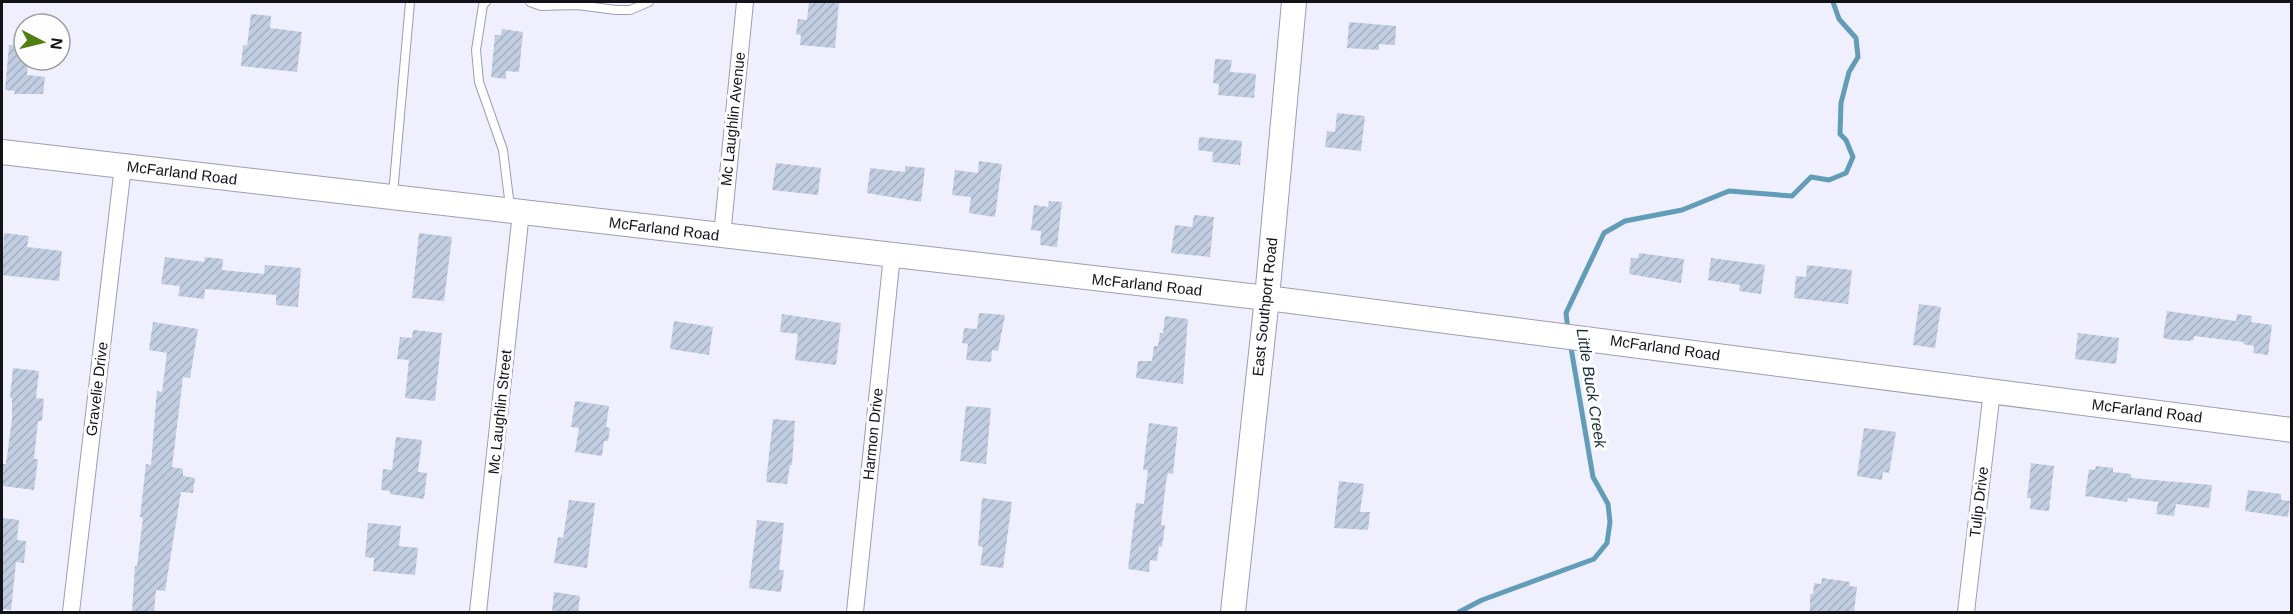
<svg xmlns="http://www.w3.org/2000/svg" width="2293" height="614" viewBox="0 0 2293 614" font-family="Arial,sans-serif">
<style>
.lines{fill:none;stroke-linecap:round;stroke-linejoin:round}
.stream{stroke:#619db8;stroke-width:5}
.building{fill:url(#building-hatch)}
.lane-casing{stroke:#9e9db2;stroke-width:10}
.street-casing{stroke:#9e9db2;stroke-width:18}
.secondary-casing{stroke:#9e9db2;stroke-width:26}
.lane{stroke:#fff;stroke-width:8}
.street{stroke:#fff;stroke-width:16}
.secondary{stroke:#fff;stroke-width:24}
.labels{text-anchor:middle;stroke-width:6;stroke-linejoin:round;paint-order:stroke}
.street-label{font-size:15px;fill:#131219;stroke:#fefefe}
.water-label{font-size:16px;font-style:italic;fill:#1a2e37;stroke:#fefefe}
</style>
<defs>
<pattern id="building-hatch" width="6" height="6" patternUnits="userSpaceOnUse" patternTransform="scale(1.5)"><rect width="6" height="6" fill="#c1cee2"/><path d="M-1 1l2-2M0 6l6-6M5 7l2-2" fill="none" stroke="#a5b0c1"/></pattern>
</defs>
<rect width="100%" height="100%" fill="#f0effd"/>
<g class="lines">
<g class="stream">
<polyline points="1568,330 1566,313 1604,233 1625,221 1682,210 1729,191 1792,196 1811,177 1829,180 1846,173 1853,157 1846,140 1840,134 1841,103 1849,72 1858,57 1856,38 1839,19 1833,2"/>
<polyline points="1459,612 1482,600 1594,559 1607,543 1610,522 1608,504 1593,477 1570,342"/>
</g>
</g>
<g class="building">
<polygon points="809,2 839,2 835,48 800,45 801,35 796,34 798,19 807,20"/>
<polygon points="251,14 271,16 270,28 302,32 297,72 241,66 243,45 247,46"/>
<polygon points="1349,22 1396,26 1395,45 1379,44 1379,50 1347,48"/>
<polygon points="502,29 523,32 519,72 506,71 506,79 491,77 495,35 501,35"/>
<polygon points="9,45 24,46 24,60 28,60 27,75 45,77 43,94 14,94 15,91 5,90"/>
<polygon points="1215,59 1232,60 1230,72 1256,74 1254,98 1218,95 1219,84 1213,83"/>
<polygon points="1337,113 1365,116 1361,151 1325,147 1327,131 1335,132"/>
<polygon points="1199,137 1242,141 1240,165 1212,162 1213,152 1198,150"/>
<polygon points="979,161 1002,164 995,217 969,213 971,197 952,195 955,170 978,173"/>
<polygon points="776,163 821,168 818,195 772,190"/>
<polygon points="905,166 925,168 921,202 867,193 870,168 905,172"/>
<polygon points="1049,201 1062,202 1057,247 1040,245 1041,231 1031,230 1034,205 1048,207"/>
<polygon points="1194,215 1214,217 1210,257 1171,253 1175,225 1192,227"/>
<polygon points="4,233 29,236 27,247 62,251 59,281 2,275"/>
<polygon points="419,233 452,237 444,301 412,298"/>
<polygon points="1639,253 1684,259 1681,283 1629,274 1631,258 1638,258"/>
<polygon points="165,257 204,262 205,257 223,259 222,270 264,274 265,265 301,268 298,307 276,305 276,295 220,290 205,289 204,299 178,296 180,286 161,284"/>
<polygon points="1711,258 1765,265 1761,294 1739,291 1740,285 1708,280"/>
<polygon points="1807,265 1852,270 1848,304 1794,298 1796,276 1806,277"/>
<polygon points="1919,304 1941,307 1935,348 1913,345"/>
<polygon points="2167,311 2236,321 2237,314 2252,316 2251,322 2272,325 2268,355 2253,353 2254,346 2243,344 2244,342 2194,336 2194,340 2187,341 2166,339 2163,337"/>
<polygon points="979,313 1005,315 998,351 992,350 991,362 966,360 968,344 962,343 964,328 977,329"/>
<polygon points="782,314 841,323 836,365 795,360 798,334 780,332"/>
<polygon points="1165,316 1188,319 1183,384 1136,378 1138,361 1152,361 1154,346 1158,346 1160,333 1163,333"/>
<polygon points="674,321 713,327 709,355 670,349"/>
<polygon points="153,322 198,329 190,378 183,377 172,467 183,469 183,476 195,478 193,493 181,492 165,591 156,590 154,612 132,612 135,566 137,566 143,518 140,517 146,464 151,465 156,401 157,391 162,392 167,353 149,350"/>
<polygon points="413,330 442,333 435,401 405,398 409,360 397,359 400,337 412,338"/>
<polygon points="2078,333 2119,338 2116,364 2075,359"/>
<polygon points="13,368 39,371 36,398 44,399 42,421 38,421 34,459 38,459 34,490 2,486 2,464 6,464 12,418 12,398 10,398"/>
<polygon points="575,401 609,406 606,427 610,428 608,441 604,441 602,456 575,452 579,428 571,427"/>
<polygon points="966,406 991,408 986,464 960,461"/>
<polygon points="773,419 795,421 792,465 790,465 787,484 766,482"/>
<polygon points="1149,423 1178,427 1173,474 1168,473 1166,482 1161,525 1165,525 1162,547 1159,546 1157,561 1150,560 1149,572 1128,569 1136,503 1144,504 1148,470 1143,470"/>
<polygon points="1864,428 1896,432 1889,473 1883,472 1882,480 1857,476"/>
<polygon points="396,437 422,440 418,472 427,473 424,499 390,494 390,491 381,490 383,469 392,470"/>
<polygon points="2031,463 2054,466 2049,511 2030,509 2031,498 2027,498"/>
<polygon points="2096,466 2113,468 2113,472 2131,474 2131,478 2212,485 2209,508 2176,504 2174,516 2156,514 2158,502 2128,498 2127,502 2085,496 2089,469 2095,470"/>
<polygon points="1339,481 1364,484 1360,512 1370,512 1368,530 1334,528"/>
<polygon points="2248,490 2281,494 2281,500 2290,501 2288,517 2245,511"/>
<polygon points="982,498 1012,502 1003,568 980,565 983,547 978,546"/>
<polygon points="569,500 595,503 587,568 554,563 558,537 563,538"/>
<polygon points="2,518 19,520 17,540 26,541 24,563 16,562 11,610 2,609"/>
<polygon points="757,520 784,523 779,570 784,570 781,592 749,588"/>
<polygon points="368,523 401,526 399,546 418,548 415,575 373,571 374,558 365,557"/>
<polygon points="1822,578 1850,582 1849,586 1857,587 1854,612 1810,612 1810,594 1813,594 1814,583 1821,584"/>
<polygon points="554,592 580,596 578,612 552,612"/>
</g>
<g class="lines">
<g class="lane-casing">
<g id="lane">
<polyline points="486,2 483,5 476,50 479,82 503,150 510,207"/>
<polyline points="530,2 541,6 577,5 616,10 630,10 649,2"/>
<polyline points="393,194 410,2"/>
</g>
</g>
<g class="street-casing">
<g id="street">
<polyline points="722,236 745,2"/>
<polyline points="71,612 123,166"/>
<polyline points="478,612 521,212"/>
<polyline points="855,612 892,255"/>
<polyline points="1966,612 1992,391"/>
</g>
</g>
<g class="secondary-casing">
<g id="secondary">
<polyline points="2,152 1267,298 2292,430"/>
<polyline points="1233,612 1267,298 1294,2"/>
</g>
</g>
<use href="#lane" class="lane"/>
<use href="#street" class="street"/>
<use href="#secondary" class="secondary"/>
</g>
<g class="labels">
<g class="street-label">
<text transform="translate(733 119) rotate(-84)" y="5">Mc Laughlin Avenue</text>
<text transform="translate(182 173) rotate(7)" y="5">McFarland Road</text>
<text transform="translate(664 229) rotate(7)" y="5">McFarland Road</text>
<text transform="translate(1147 285) rotate(6)" y="5">McFarland Road</text>
<text transform="translate(1265 307) rotate(-84)" y="5">East Southport Road</text>
<text transform="translate(1665 348) rotate(8)" y="5">McFarland Road</text>
<text transform="translate(97 389) rotate(-83)" y="5">Gravelie Drive</text>
<text transform="translate(2147 411) rotate(7)" y="5">McFarland Road</text>
<text transform="translate(500 412) rotate(-84)" y="5">Mc Laughlin Street</text>
<text transform="translate(873 434) rotate(-84)" y="5">Harmon Drive</text>
<text transform="translate(1979 502) rotate(-83)" y="5">Tulip Drive</text>
</g>
<g class="water-label">
<text transform="translate(1592 388) rotate(81)" y="6">Little Buck Creek</text>
</g>
</g>
<rect width="2293" height="614" fill="none" stroke="#131219" stroke-width="6"/>
<g transform="translate(42 42) rotate(97)"><circle r="28" fill="#fefefe" stroke="#a0a0a2" stroke-width="1.5"/>
<path d="M0-4.5L10 22L0 15L-10 22Z" fill="#508010"/>
<text y="-9" font-size="16" font-weight="bold" text-anchor="middle" fill="#131219">N</text>
</g>
</svg>
